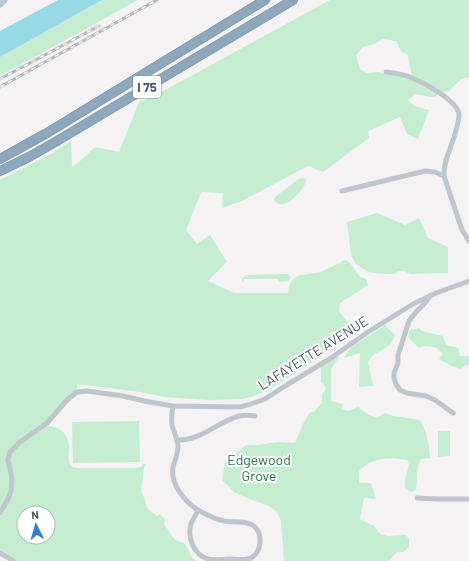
<svg xmlns="http://www.w3.org/2000/svg" width="469" height="561" viewBox="0 0 469 561" font-family="Barlow,sans-serif">
<style>
.green{fill:#c6ecd2;fill-rule:evenodd}
.water{fill:#97dae5}
.lines{fill:none;stroke-linecap:round;stroke-linejoin:round}
.motorway-casing{stroke:#7a92a7;stroke-width:10}
.minor{stroke:#bfc7cd;stroke-width:5}
.secondary{stroke:#c0c9d1;stroke-width:7}
.motorway{stroke:#8fa7bb;stroke-width:9}
.rail-casing{stroke:#b5b8bb;stroke-width:3}
.rail{stroke:#fff;stroke-width:1.5;stroke-dasharray:4.5;stroke-linecap:butt}
.labels{text-anchor:middle;stroke-width:4;stroke-linejoin:round;paint-order:stroke}
.shield{fill:#fff;stroke:#81898e;stroke-width:1}
.shield-label{font-size:13px;font-weight:bold;fill:#4b565e}
.street-label{font-size:14px;fill:#4b565e;stroke:#fff}
.park-label{font-size:14px;fill:#217a47;stroke:#fff}
</style>
<rect width="100%" height="100%" fill="#f4f2f2"/>
<g class="green">
<polygon points="102,0 138,0 0,76 0,57"/>
<path d="M330 0H469V77L461 79 449 91 443 92 412 77 408 55 401 51 396 41 383 39 374 44 363 47 356 55 360 69 367 73 378 72 408 78 414 81 437 94V96L432 97 415 94 408 100C413 107 421 108 429 110L418 139 407 134 400 117 368 131 369 138 323 172 308 166 242 201 222 208 223 193 201 192 186 230 197 244 210 235 227 262 208 281 234 293H288C291 269 307 277 323 271 329 269 335 264 341 263V261L346 260 350 263 360 277 366 279 368 285 340 303 339 311 345 319 360 331 269 390 251 397 241 399 209 400 178 398 165 397 140 392 77 384V392L47 423 10 452 12 485 0 513V180L51 154 71 141 72 167 79 162 95 147 119 152 139 102 156 95Z"/>
<path d="M303 178 306 179V182C302 191 283 214 274 200L275 197 299 179Z"/>
<polygon points="377,213 405,225 419,218 428,238 448,247 448,273 410,274 404,271 399,271 394,274 381,274 369,272 365,270 356,264 351,255 347,222"/>
<polygon points="284,274 288,274 291,277 288,281 279,282 278,279 244,279 244,283 242,280 243,277 246,275"/>
<polygon points="385,325 395,335 390,345 372,356 368,362 373,386 359,387 360,353 344,358 350,348"/>
<path d="M419 328 422 331 443 336 446 345 458 348 460 356H469V364L460 369 452 366 439 359 443 353 435 347C428 347 425 345 419 348L408 337 410 330Z"/>
<path d="M335 356 339 357 331 369V401L343 404 341 409 349 411 358 407 367 414 377 418 385 413 393 416 420 420C427 434 429 442 430 458L421 459 418 465 416 490 411 492 405 488V481L409 464 407 460C395 458 381 457 369 463 366 465 362 468 359 471V483H371L376 499 364 498 360 519 374 526 380 534 388 536 406 535 409 539V547L403 552H397L389 561H284L281 521 277 512 267 505 252 500 234 492 222 480 225 463 246 445H258L277 442 295 443 303 424 310 412H314L318 407 322 403V394L326 389 325 386 321 382V366Z"/>
<polygon points="139,421 140,462 73,463 72,422"/>
<path d="M46 426C59 426 67 432 69 445 70 454 66 460 72 467L78 468H136L141 467 144 463 146 465 144 467 141 491 145 500 146 506 150 511 157 516 160 514 165 519 164 524 175 540 184 543 188 549 192 558 197 561H17L0 550V517L10 497 11 456C17 442 35 436 46 426ZM24 513H48V537H24Z"/>
<polygon points="438,431 450,431 450,456 438,457"/>
</g>
<polygon class="water" points="58,0 102,0 0,57 0,31"/>
<g class="lines">
<g class="motorway-casing">
<g id="motorway">
<polyline points="0,159 47,133 265,0"/>
<polyline points="0,171 29,157 57,141 293,0"/>
</g>
</g>
<g class="minor">
<path d="M386 72C394 73 402 74 410 77 422 82 460 101 459 116 459 118 458 121 458 122 457 126 456 131 455 134 451 148 443 162 444 176L462 230 469 241"/>
<polyline points="342,191 425,171 435,172 444,176"/>
<polyline points="430,296 425,303 416,312 409,321 398,355 398,363 394,373 394,378 396,384 400,390 407,393 426,396 435,400 453,413"/>
<path d="M173 406C172 412 171 419 172 425 174 432 177 438 178 446 178 454 175 460 173 467 170 484 185 502 198 510"/>
<path d="M177 440C201 441 217 422 239 416 244 415 249 415 255 416"/>
<polyline points="417,498 437,499 469,499"/>
<path d="M198 510C207 515 215 519 224 521 233 523 246 520 254 526 263 534 262 552 251 558 245 561 236 559 229 559 223 559 215 561 208 559 194 555 187 538 191 524 193 519 196 515 198 510Z"/>
<polyline points="0,513 9,497 11,491 12,479 8,460 10,452 20,442 47,423 67,400 77,392 87,391 123,396 144,401 173,406 240,407 251,404 265,399 285,386 331,358 368,332 413,304 436,293 469,281"/>
<polyline points="0,553 13,561"/>
</g>
<polyline class="secondary" points="0,4 4,0"/>
<use href="#motorway" class="motorway"/>
<g class="rail-casing">
<g id="rail">
<polyline points="0,79 99,26"/>
<polyline points="0,87 157,0"/>
</g>
</g>
<use href="#rail" class="rail"/>
</g>
<g class="labels">
<rect class="shield" x="133" y="76" width="28" height="22" rx="3"/>
<g class="shield-label">
<text x="147" y="92">I 75</text>
</g>
<g class="street-label">
<text transform="translate(313 353) rotate(-32)" y="5">LAFAYETTE AVENUE</text>
</g>
<g class="park-label">
<text x="259" y="465">Edgewood<tspan x="259" dy="16">Grove</tspan></text>
</g>
</g>
<g transform="translate(36 525) rotate(355)"><circle r="19" fill="#ffffff" stroke="#b7bbbf"/>
<path d="M0-3L7 15L0 10L-7 15Z" fill="#2b80d5"/>
<text y="-6" font-size="11" font-weight="bold" text-anchor="middle" fill="#4b565e">N</text>
</g>
</svg>
